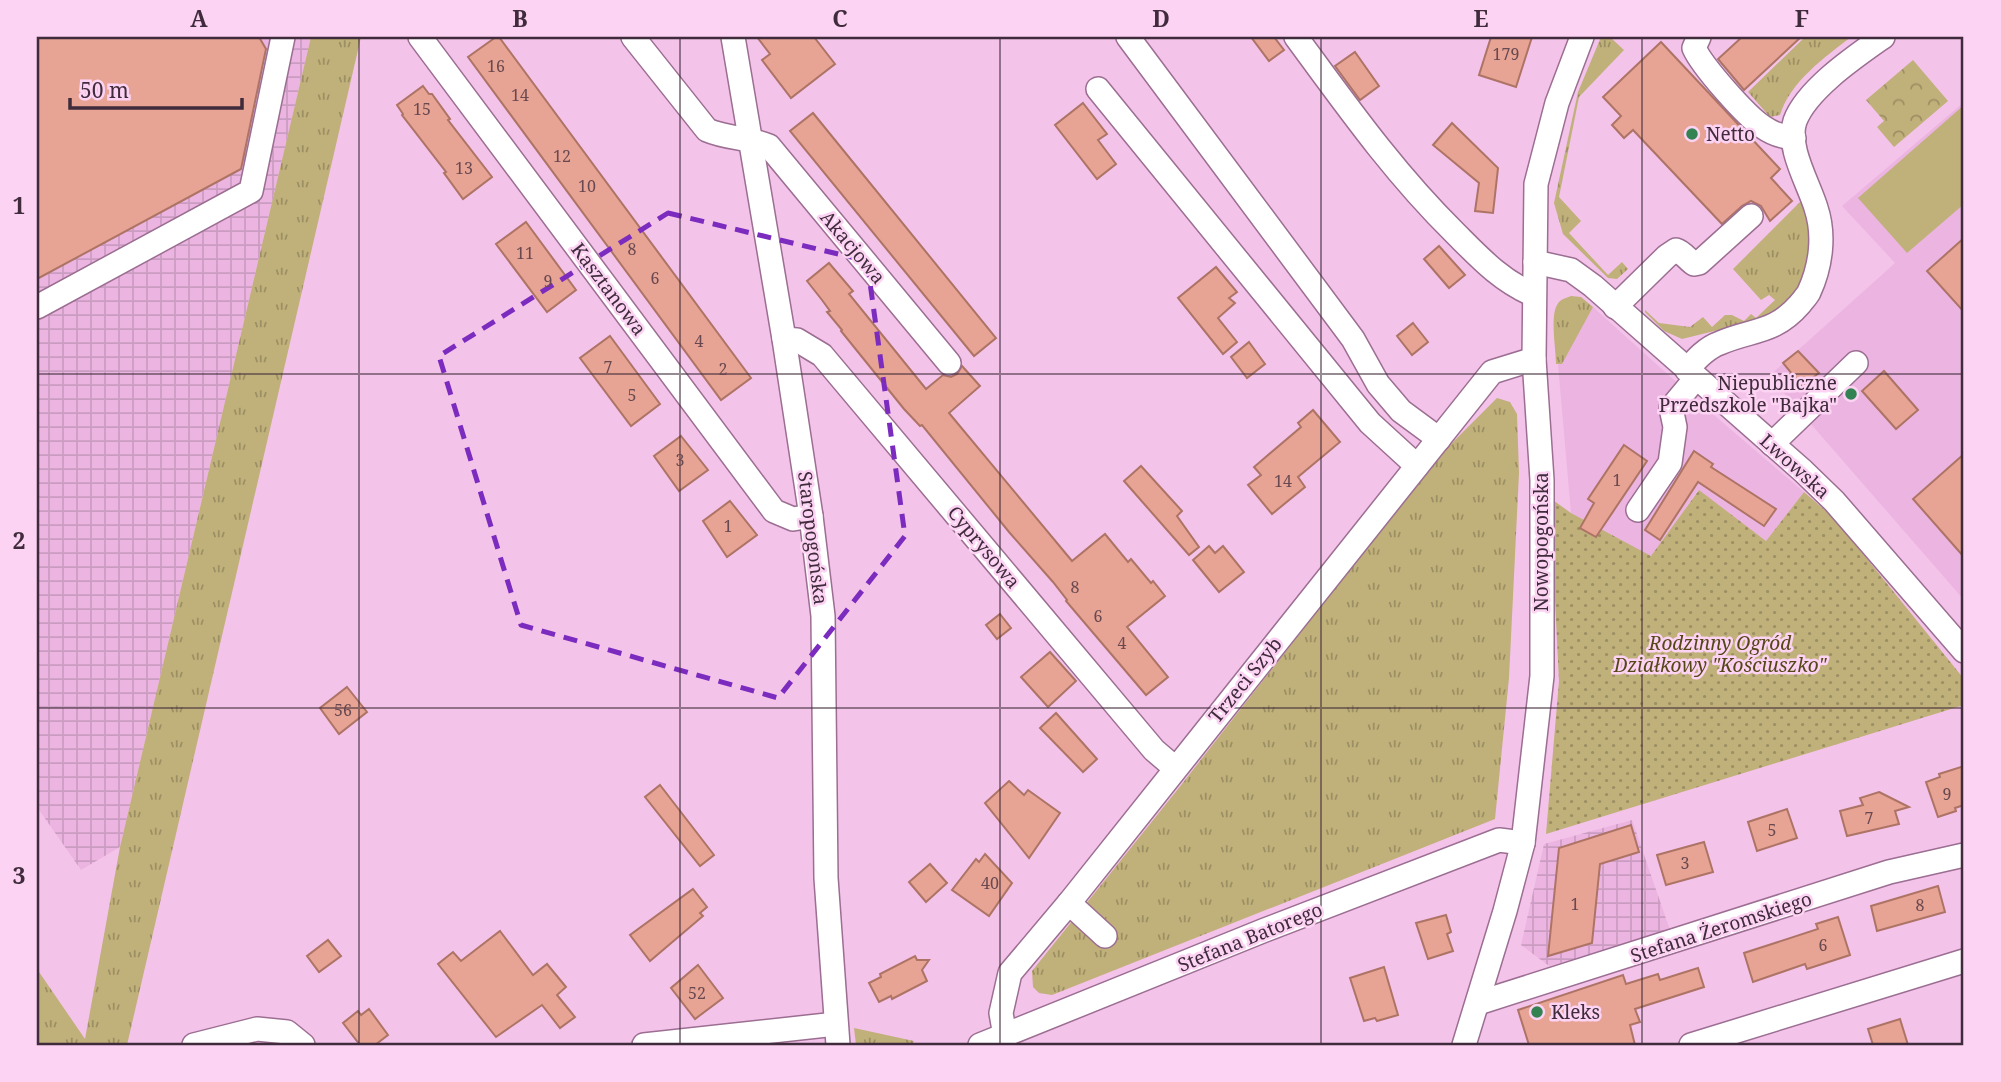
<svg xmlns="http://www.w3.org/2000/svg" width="2001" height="1082" viewBox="0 0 2001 1082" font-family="'Noto Serif',serif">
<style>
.built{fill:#ecb5e1}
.industrial{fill:url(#industrial-grid)}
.grass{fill:url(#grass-tufts)}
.forest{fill:url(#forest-crowns)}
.garden{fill:url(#garden-dots)}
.pitch{fill:#c0b079}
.building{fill:#e7a393;stroke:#ad7466;stroke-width:2}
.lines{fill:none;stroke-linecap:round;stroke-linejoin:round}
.minor-casing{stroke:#9b6e92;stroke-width:26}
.minor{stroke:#fff;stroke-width:23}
.marked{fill:none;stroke:#7b2cbf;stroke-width:5;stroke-dasharray:14 9;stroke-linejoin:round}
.grid{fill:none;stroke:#3f2b3b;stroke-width:2;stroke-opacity:0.55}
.poi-dot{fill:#338252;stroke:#fcd3f3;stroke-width:2.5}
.labels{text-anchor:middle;stroke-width:5;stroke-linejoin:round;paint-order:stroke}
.number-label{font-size:16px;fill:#694951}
.poi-label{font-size:19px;fill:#3f2b3b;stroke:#fcd3f3;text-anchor:start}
.street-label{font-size:19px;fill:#3f2b3b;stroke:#fcd3f3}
.park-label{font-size:19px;font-style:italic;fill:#544716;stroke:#fcd3f3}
.neatline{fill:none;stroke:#3f2b3b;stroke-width:2.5}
.grid-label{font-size:23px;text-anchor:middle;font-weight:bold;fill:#3f2b3b}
</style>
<defs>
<pattern id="industrial-grid" width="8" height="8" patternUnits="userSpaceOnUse" patternTransform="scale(1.75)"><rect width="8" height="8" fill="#ecb5e1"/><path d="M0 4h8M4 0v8" fill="none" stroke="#cb9cc2"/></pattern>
<pattern id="grass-tufts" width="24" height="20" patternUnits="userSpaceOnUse" patternTransform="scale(1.75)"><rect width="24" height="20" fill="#c0b079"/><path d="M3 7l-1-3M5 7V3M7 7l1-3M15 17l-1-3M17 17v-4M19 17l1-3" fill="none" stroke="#9d8f64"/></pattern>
<pattern id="forest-crowns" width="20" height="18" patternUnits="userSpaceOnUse" patternTransform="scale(1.75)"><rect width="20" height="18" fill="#c0b079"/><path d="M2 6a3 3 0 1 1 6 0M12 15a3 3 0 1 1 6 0" fill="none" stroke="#9d8f64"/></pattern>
<pattern id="garden-dots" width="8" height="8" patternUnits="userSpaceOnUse" patternTransform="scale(1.75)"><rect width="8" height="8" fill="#c0b079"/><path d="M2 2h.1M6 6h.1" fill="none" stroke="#9d8f64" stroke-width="1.8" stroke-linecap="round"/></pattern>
</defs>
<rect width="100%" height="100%" fill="#f4c3ea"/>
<g class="built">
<polygon points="1964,102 1964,600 1769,376 1895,263 1842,206"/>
<polygon points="1593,307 1693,397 1804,492 1766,541 1698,490 1651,557 1571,513 1558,365"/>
</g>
<g class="industrial">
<polygon points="37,37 311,37 120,847 81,870 37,807"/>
<polygon points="1632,820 1671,933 1549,966 1521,945 1544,844"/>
</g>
<g class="grass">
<polygon points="311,37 361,37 127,1045 37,1045 37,969 85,1039 120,847"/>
<polygon points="1601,37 1610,37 1624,50 1579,97 1559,197 1581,221 1569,233 1608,275 1622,262 1628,269 1617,279 1608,278 1563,234 1554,203 1578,92"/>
<path d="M1805 37H1851C1825 57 1790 82 1780 115L1770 117 1748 92Z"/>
<polygon points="1803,199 1812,237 1806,292 1771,317 1682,339 1664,331 1645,312 1645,310 1659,323 1690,327 1703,317 1712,327 1725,315 1732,315 1744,321 1751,314 1756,318 1775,300 1769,295 1761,300 1733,269"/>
<path d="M1571 296 1581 297 1593 307 1562 364H1556C1556 349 1550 317 1557 305 1560 299 1566 298 1571 296Z"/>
<polygon points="1497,398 1510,402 1517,414 1519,473 1509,678 1495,819 1052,995 1039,993 1033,987 1032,971 1178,789 1412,490 1444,451"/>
<polygon points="854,1028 914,1041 912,1045 856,1045"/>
</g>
<polygon class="forest" points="1913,60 1948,101 1894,147 1877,127 1884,121 1866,100"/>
<polygon class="garden" points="1699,490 1766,541 1804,492 1834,518 1964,679 1964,705 1546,834 1559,681 1550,498 1571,513 1651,556"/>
<polygon class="pitch" points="1964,105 1964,204 1907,253 1858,198"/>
<g class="building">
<polygon points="37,37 259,37 266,49 241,169 37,279"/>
<polygon points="496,37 499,37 751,378 721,400 468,57"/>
<polygon points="757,37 814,37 835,64 791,98 762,60 770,54"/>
<polygon points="1251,37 1274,37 1284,50 1269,61"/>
<polygon points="1491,37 1532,37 1516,87 1479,75"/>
<polygon points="1742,37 1801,37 1744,90 1718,59"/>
<polygon points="1661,42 1780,169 1771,178 1792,201 1770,221 1761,206 1751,201 1742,206 1722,224 1633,130 1624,138 1612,125 1621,116 1603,97"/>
<polygon points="1355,52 1379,86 1360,100 1335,66"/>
<polygon points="423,86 429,94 432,94 450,119 448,120 492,177 463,199 444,173 446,172 402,115 403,114 397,105"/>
<polygon points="1083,103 1107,134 1098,140 1116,164 1097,179 1055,125"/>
<polygon points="813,113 996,338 974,356 790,131"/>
<polygon points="1452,123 1498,168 1493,213 1475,211 1479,183 1433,145"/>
<polygon points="526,222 576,290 547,312 496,244"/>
<polygon points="1964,238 1964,312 1927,271"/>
<polygon points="1439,246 1465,275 1449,288 1424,259"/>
<polygon points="829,263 853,291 849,294 926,389 943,375 951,377 957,374 962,366 980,386 949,413 1072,561 1105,534 1128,562 1131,559 1151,583 1153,581 1165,596 1127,627 1168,677 1146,695 1066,601 1067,600 1053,582 1009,532 922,425 920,426 904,409 841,331 842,330 827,312 830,311 822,300 807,281"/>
<polygon points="1216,267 1237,292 1229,298 1235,303 1218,318 1237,342 1223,354 1178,298"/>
<polygon points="1413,323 1428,342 1412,355 1397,336"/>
<polygon points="610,336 660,404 631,426 580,358"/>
<polygon points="1249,342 1265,364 1247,378 1231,357"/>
<polygon points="1798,351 1819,373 1802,386 1783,363"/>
<polygon points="1884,371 1918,410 1896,429 1862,391"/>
<polygon points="1313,410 1340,442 1298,477 1305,487 1272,514 1248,485 1261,475 1254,467 1301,427 1298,423"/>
<polygon points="681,436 708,470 679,491 654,456"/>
<polygon points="1624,445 1647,461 1596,537 1580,528 1594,503 1588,499"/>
<polygon points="1694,451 1713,464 1711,467 1776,509 1764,526 1698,482 1660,540 1645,530"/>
<polygon points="1964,454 1964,557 1913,499"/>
<polygon points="1141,466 1182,511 1177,516 1199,547 1189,555 1124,481"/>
<polygon points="730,501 757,535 727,557 703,521"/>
<polygon points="1209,546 1215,553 1223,546 1244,572 1219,592 1193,560"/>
<polygon points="1000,614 1011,628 997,639 986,625"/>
<polygon points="1050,652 1076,681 1048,707 1021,677"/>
<polygon points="347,687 367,712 339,734 320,708"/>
<polygon points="1056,713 1097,759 1083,772 1040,728"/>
<polygon points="1964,766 1964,805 1955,808 1956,811 1938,817 1926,782 1940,777 1939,774"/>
<polygon points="1009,781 1024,795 1028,790 1060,813 1029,858 985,803"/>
<polygon points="660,785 714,855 700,866 645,797"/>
<polygon points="1879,792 1909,807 1895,811 1899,824 1847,836 1840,811 1863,805 1860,798"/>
<polygon points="1787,809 1797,838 1757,851 1748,822"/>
<polygon points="1631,825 1639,852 1600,864 1592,943 1548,956 1559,848"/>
<polygon points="1704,842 1713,872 1666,885 1657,855"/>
<polygon points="985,854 1012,883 989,916 952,890 976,859 979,862"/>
<polygon points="930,864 947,883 926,902 909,882"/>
<polygon points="1938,886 1945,912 1877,931 1871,906"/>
<polygon points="693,889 707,907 700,913 703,916 650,961 630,935"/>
<polygon points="1446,915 1451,932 1447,934 1453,951 1428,959 1416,923"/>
<polygon points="1838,917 1850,955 1807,969 1805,964 1753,982 1744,953 1818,929 1816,924"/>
<polygon points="500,931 533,975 547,964 566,987 557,995 575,1017 560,1028 542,1005 496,1037 438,964 453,952 461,961"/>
<polygon points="328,940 341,956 319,972 307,956"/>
<polygon points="915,956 917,960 929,960 922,970 927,981 892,999 891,996 879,1002 869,983 881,977 880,974"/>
<polygon points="698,965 723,998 695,1019 671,988"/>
<polygon points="1384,967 1398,1015 1377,1021 1375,1018 1364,1021 1350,978"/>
<polygon points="1698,968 1704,987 1635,1009 1640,1022 1630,1025 1635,1045 1529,1045 1518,1010 1623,975 1626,984 1658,974 1660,980"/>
<polygon points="369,1009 388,1035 375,1045 360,1045 343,1023 358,1011 361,1015"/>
<polygon points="1900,1019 1908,1045 1873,1045 1868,1029"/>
</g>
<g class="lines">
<g class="minor-casing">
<g id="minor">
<polyline points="420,37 774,511 793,519 811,516"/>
<path d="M633 37 707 130C728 139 748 137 769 146L949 363"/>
<polyline points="733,37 784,339 811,516 823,616 826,878 838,1045"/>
<polyline points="1128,37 1353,339 1378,384 1401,411 1439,439"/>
<path d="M1296 37C1346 105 1394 173 1455 233 1480 258 1501 281 1534 295"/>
<path d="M1699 37 1694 48C1702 66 1746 116 1763 127 1773 134 1782 137 1794 138"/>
<polyline points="1098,89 1370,423 1417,466"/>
<polyline points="1535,262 1571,270 1593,286 1803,471 1834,501 1964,651"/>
<polyline points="37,307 251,191 283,37"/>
<path d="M1615 307 1667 256 1676 250C1683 252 1688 260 1694 264L1699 263 1751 216"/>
<polyline points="784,339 797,340 822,355 1154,750 1175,768"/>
<path d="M1687 370C1696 359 1706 348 1720 343 1752 329 1774 334 1800 304 1803 300 1807 296 1809 292 1821 266 1825 235 1816 208 1809 184 1786 147 1795 121 1807 89 1856 56 1883 37"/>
<polyline points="1772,444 1856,363"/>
<polyline points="1638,510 1670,463 1675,427 1671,408 1696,378"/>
<polyline points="1069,903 1105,936"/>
<polyline points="1478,1003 1889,872 1964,855"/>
<polyline points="1005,1036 1001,1013 1010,973 1069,903 1492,372 1534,359"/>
<polyline points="194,1045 257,1029 287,1032 303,1045"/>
<polyline points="644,1045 836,1024"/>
<polyline points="980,1045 1265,930 1499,840 1523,843"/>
<polyline points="1464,1045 1505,911 1523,843 1542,676 1542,480 1534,359 1536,184 1557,103 1582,37"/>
<polyline points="1691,1045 1964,961"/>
</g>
</g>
<use href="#minor" class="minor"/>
</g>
<path class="marked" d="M668 213 867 261 905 536 778 698 521 625 439 356Z"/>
<path class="grid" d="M359 37V1045M680 37V1045M1000 37V1045M1321 37V1045M1642 37V1045M37 374H1964M37 708H1964"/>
<g class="poi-dot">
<circle cx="1692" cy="134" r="7"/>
<circle cx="1851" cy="394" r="7"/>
<circle cx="1537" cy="1012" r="7"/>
</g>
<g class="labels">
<g class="number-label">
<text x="1506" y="60">179</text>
<text x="496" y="72">16</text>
<text x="520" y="101">14</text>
<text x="422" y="115">15</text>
<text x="562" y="162">12</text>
<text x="464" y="174">13</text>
<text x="587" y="192">10</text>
<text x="632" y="255">8</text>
<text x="525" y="259">11</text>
<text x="655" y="284">6</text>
<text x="548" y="287">9</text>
<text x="699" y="347">4</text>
<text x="608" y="373">7</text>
<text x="723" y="375">2</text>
<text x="632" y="401">5</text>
<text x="680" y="466">3</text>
<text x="1617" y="486">1</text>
<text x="1283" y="487">14</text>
<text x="728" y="532">1</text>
<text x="1075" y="593">8</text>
<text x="1098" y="622">6</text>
<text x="1122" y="649">4</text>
<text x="343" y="716">56</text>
<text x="1947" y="800">9</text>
<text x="1869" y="824">7</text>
<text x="1772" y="836">5</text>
<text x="1685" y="869">3</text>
<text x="990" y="889">40</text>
<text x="1575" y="910">1</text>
<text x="1920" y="911">8</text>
<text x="1823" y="951">6</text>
<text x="697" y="999">52</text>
</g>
<g class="poi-label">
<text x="1706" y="141">Netto</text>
<text x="1837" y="390" text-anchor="end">Niepubliczne<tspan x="1837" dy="22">Przedszkole "Bajka"</tspan></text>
<text x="1551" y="1019">Kleks</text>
</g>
<g class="street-label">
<text transform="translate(853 247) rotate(50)" y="7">Akacjowa</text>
<text transform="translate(609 289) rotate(53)" y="7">Kasztanowa</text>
<text transform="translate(1795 466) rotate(42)" y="7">Lwowska</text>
<text transform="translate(813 538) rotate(83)" y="7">Staropogońska</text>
<text transform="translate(1541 542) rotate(-90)" y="7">Nowopogońska</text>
<text transform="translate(984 547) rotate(50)" y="7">Cyprysowa</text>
<text transform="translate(1245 680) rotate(-51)" y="7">Trzeci Szyb</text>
<text transform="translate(1721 927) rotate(-18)" y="7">Stefana Żeromskiego</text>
<text transform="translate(1250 937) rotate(-22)" y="7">Stefana Batorego</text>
</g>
<g class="park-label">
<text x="1720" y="650">Rodzinny Ogród<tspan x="1720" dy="22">Działkowy "Kościuszko"</tspan></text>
</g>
</g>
<rect width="2001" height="1082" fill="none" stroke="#fcd3f3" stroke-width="77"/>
<path d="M70 98v10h172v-10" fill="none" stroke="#3f2b3b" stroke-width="3.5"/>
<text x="80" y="98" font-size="21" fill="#3f2b3b" stroke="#fcd3f3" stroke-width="5" paint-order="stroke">50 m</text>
<rect x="38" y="38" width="1924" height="1006" class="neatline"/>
<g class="grid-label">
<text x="199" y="27">A</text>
<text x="520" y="27">B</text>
<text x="840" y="27">C</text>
<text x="1161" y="27">D</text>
<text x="1481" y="27">E</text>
<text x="1802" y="27">F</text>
<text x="19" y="214">1</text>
<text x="19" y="549">2</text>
<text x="19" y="884">3</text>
</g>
</svg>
